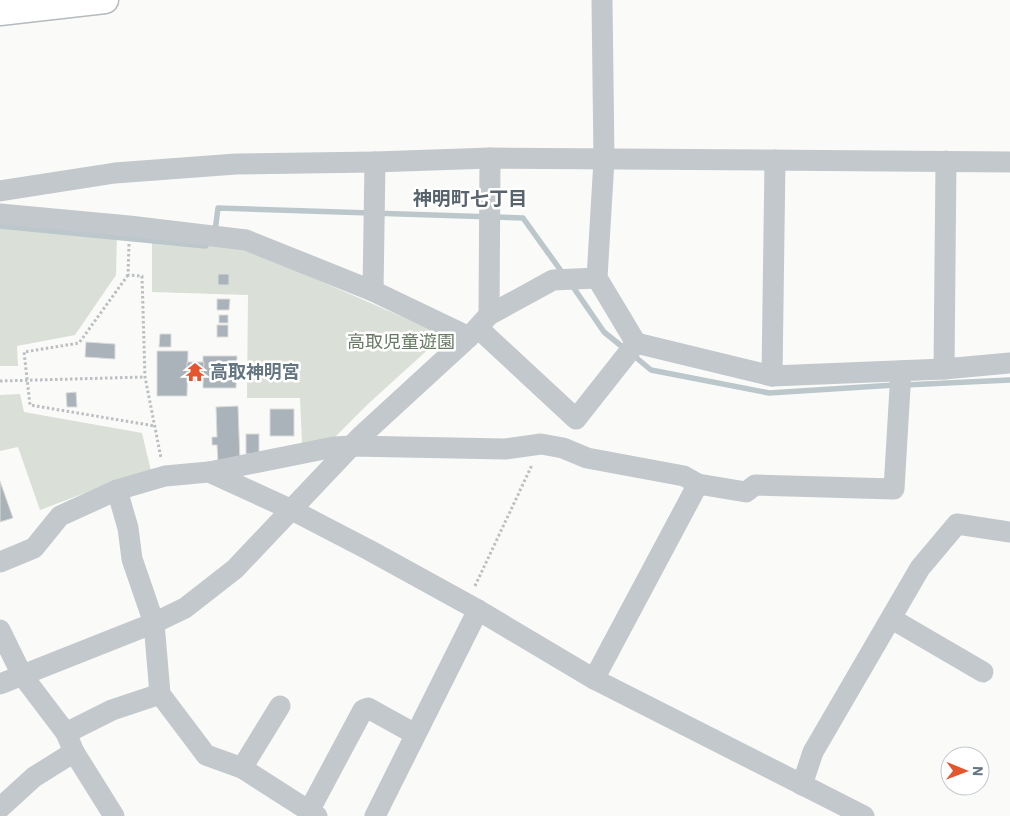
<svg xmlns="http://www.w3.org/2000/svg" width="1010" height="816" viewBox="0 0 1010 816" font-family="'IBM Plex Sans','Noto Sans JP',sans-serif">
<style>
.green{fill:#dadfd7}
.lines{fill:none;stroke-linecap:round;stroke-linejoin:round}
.stream{stroke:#bbc7cb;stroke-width:5.5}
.building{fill:#aab3b9;stroke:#dcdcda}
.major-casing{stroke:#b5babe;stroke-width:29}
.path{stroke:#bbbfc2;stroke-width:3;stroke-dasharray:2.5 2.5;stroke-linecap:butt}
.minor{stroke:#c3c8cc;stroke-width:21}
.major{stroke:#fff;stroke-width:26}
.labels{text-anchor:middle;stroke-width:5;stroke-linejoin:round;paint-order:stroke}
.park-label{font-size:18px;fill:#687a64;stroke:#fff}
.poi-label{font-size:18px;font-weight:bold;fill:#657683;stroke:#fff;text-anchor:start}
.neighbourhood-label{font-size:19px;font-weight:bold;fill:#57646e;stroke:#fff}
</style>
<rect width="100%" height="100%" fill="#fafaf8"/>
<g class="green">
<polygon points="0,221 117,232 116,275 75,335 17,346 18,366 0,366"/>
<polygon points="152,234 242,247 444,335 368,404 334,438 302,443 300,398 247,398 248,295 152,292"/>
<polygon points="20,394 24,412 142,433 151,471 114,482 40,510 18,447 0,451 0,395"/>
</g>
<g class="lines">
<g class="stream">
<polyline points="0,226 206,246"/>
<polyline points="215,231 218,208 523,218 564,275"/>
<polyline points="571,284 604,332 625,349"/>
<polyline points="633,355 651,370 769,393 895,385"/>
<polyline points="905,385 1010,380"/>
</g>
</g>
<g class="building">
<rect x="218" y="274" width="11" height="11"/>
<polygon points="217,299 230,299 229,310 217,310"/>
<rect x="219" y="315" width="9" height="8"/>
<rect x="217" y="325" width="11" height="12"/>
<polygon points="160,334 171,334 171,347 159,347"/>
<polygon points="86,342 115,344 115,359 85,357"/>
<polygon points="157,351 188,351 187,396 157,396"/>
<polygon points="203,356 237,356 236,388 203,388"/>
<polygon points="187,362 204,362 203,382 187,382"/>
<polygon points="76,392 77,407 67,407 66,393"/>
<polygon points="238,406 240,462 218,462 217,445 212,445 212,437 217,437 216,407"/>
<rect x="270" y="409" width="24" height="27"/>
<rect x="246" y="434" width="13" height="20"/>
<polygon points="0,481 13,518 0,522"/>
</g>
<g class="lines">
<g class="major-casing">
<polyline id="major" points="0,12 105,0"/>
</g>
<g class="path">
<polyline points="129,244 128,275 142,276 145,377 161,458"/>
<polyline points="128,275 79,343 24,352 30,405 155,426"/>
<polyline points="0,381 145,377"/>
<polyline points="475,586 532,465"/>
</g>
<g class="minor">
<polyline points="602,0 604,160 597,278 636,343 772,376 944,369 1010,363"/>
<polyline points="0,191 115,173 236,164 375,162 490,158 1010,162"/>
<polyline points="0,214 129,226 246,240 373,291 469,337"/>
<polyline points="373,291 375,162"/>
<polyline points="489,315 490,158"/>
<polyline points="478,328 576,419 636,343"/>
<polyline points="944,369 946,161"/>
<polyline points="772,376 775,160"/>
<polyline points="209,472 334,447 352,446 505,449 541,444 563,448 587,458 684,476 698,484 746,492 755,485 894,489 901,371"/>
<polyline points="117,490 128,528 132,559 154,623 160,694 206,755 242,768 317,816"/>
<polyline points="0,562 34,548 60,516 117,490 165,476 209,472 292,510 369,550 478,610 594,679 864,816"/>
<polyline points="892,619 983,672"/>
<polyline points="0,630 22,675 66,733 74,752 114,816"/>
<polyline points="594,679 698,484"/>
<polyline points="0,684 154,623 185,608 235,569 360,437 469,337 489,315 553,280 597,278"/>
<polyline points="66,733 112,710 160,694"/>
<polyline points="242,768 280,706"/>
<polyline points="802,785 813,752 920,568 957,524 1010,532"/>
<polyline points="0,808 34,777 74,752"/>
<polyline points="309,811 363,710 368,708 415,734"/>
<polyline points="375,816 478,610"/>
</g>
<use href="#major" class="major"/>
</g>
<defs>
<g id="temple-bare" transform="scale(1.5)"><path d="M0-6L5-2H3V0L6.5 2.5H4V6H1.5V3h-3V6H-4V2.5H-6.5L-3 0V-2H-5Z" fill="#e4572e" stroke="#fff" stroke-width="2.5" paint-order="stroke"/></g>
</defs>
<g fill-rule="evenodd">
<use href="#temple-bare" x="195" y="372"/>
</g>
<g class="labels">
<g class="park-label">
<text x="401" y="348">高取児童遊園</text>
</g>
<g class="poi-label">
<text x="210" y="378">高取神明宮</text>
</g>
<g class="neighbourhood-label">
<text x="470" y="205">神明町七丁目</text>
</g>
</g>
<g transform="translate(965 771) rotate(91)"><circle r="24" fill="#ffffff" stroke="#c1c8cd"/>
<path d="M0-4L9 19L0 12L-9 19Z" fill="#e4572e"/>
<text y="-8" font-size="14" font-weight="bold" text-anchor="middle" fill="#657683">N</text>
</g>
</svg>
